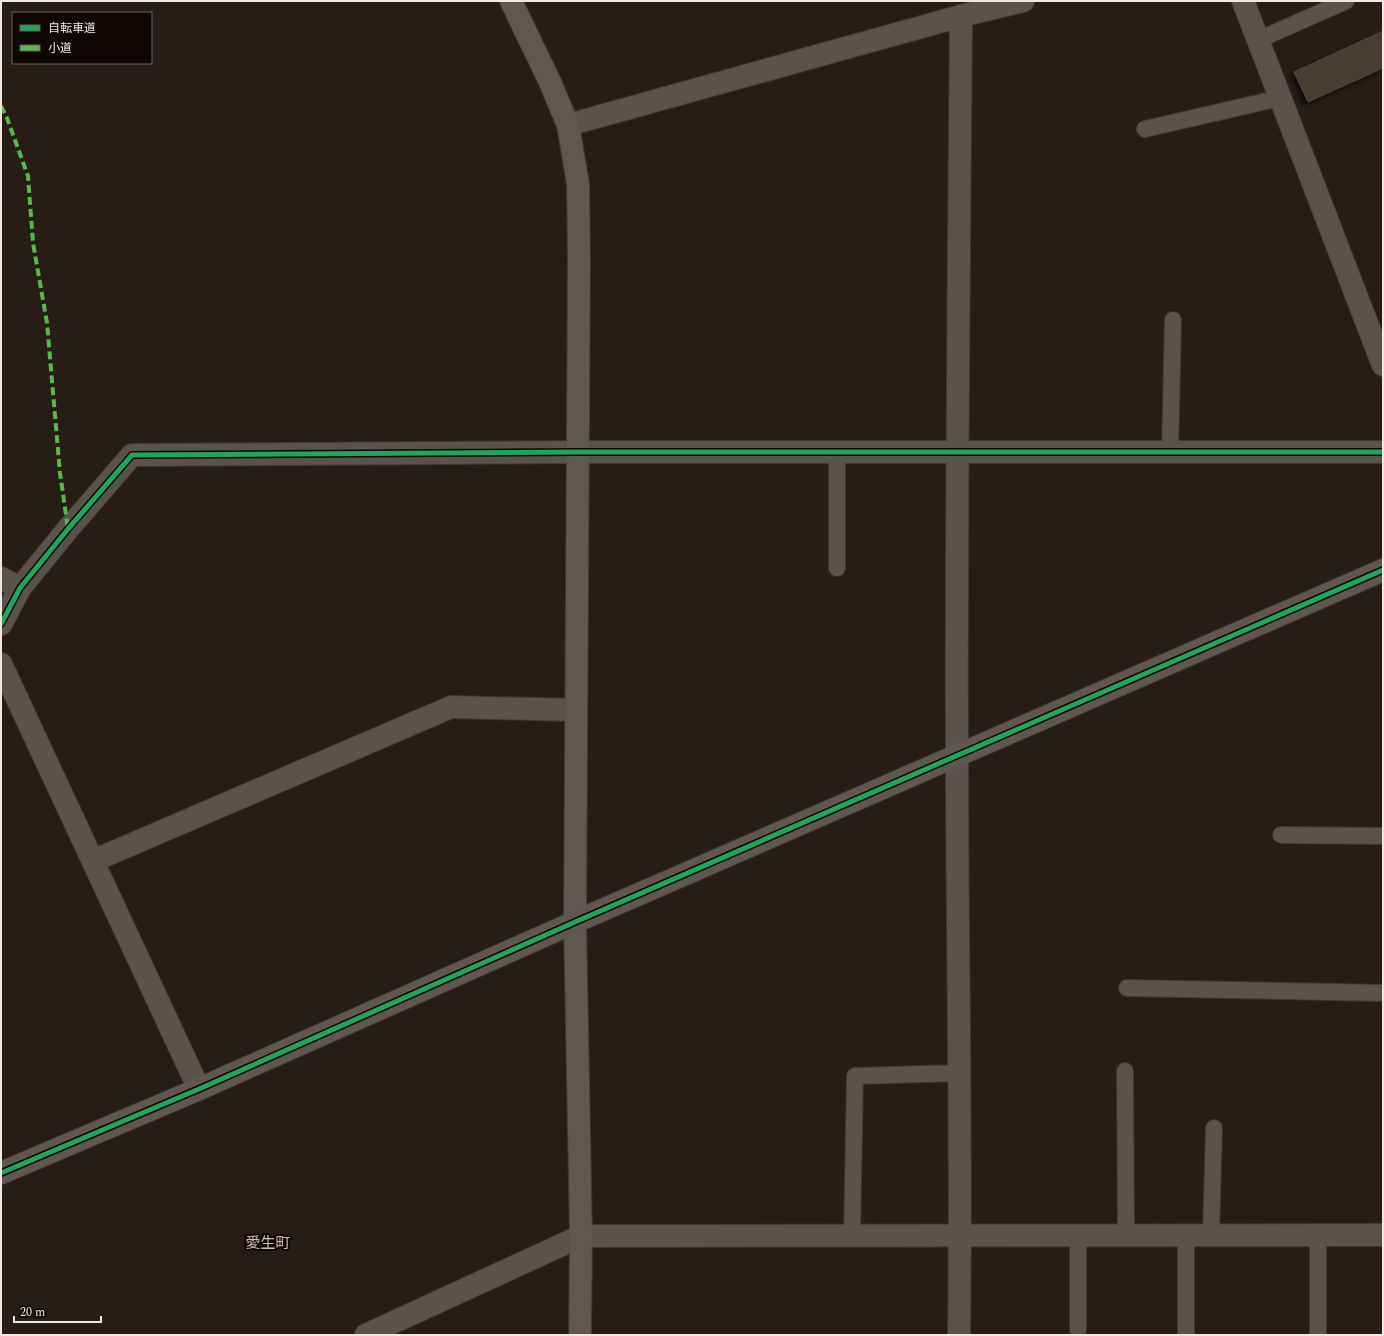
<svg xmlns="http://www.w3.org/2000/svg" width="1384" height="1336" viewBox="0 0 1384 1336" font-family="Spectral,'Noto Sans JP',serif">
<style>
.building{fill:#463c30;stroke:#4e463e;filter:url(#shadow)}
.lines{fill:none;stroke-linecap:round;stroke-linejoin:round}
.lane-casing{stroke:#403833;stroke-width:18}
.street-casing{stroke:#403833;stroke-width:24}
.secondary-casing{stroke:#403833;stroke-width:24}
.lane{stroke:#5a524d;stroke-width:16}
.street{stroke:#5a524d;stroke-width:22}
.secondary{stroke:#615652;stroke-width:22}
.quiet{stroke:#58b947;stroke-width:4;stroke-dasharray:8 4;stroke-linecap:butt}
.cycleway-casing{stroke:#0f0704;stroke-width:8}
.cycleway{stroke:#20a55d;stroke-width:5}
.labels{text-anchor:middle;stroke-width:4;stroke-linejoin:round;paint-order:stroke}
.neighbourhood-label{font-size:15px;fill:#d5bcae;stroke:#0f0704}
</style>
<defs>
<filter id="shadow"><feDropShadow dx="-3.5" dy="3.5" stdDeviation="2" flood-color="#0009"/></filter>
</defs>
<rect width="100%" height="100%" fill="#271c16"/>
<polygon class="building" points="1383,31 1383,68 1308,102 1294,72"/>
<g class="lines">
<g class="lane-casing">
<g id="lane">
<polyline points="1258,40 1346,1"/>
<polyline points="1145,129 1280,98"/>
<polyline points="1170,452 1173,320"/>
<polyline points="837,568 837,452"/>
<polyline points="1281,835 1383,836"/>
<polyline points="1127,988 1383,993"/>
<polyline points="1125,1071 1126,1235"/>
<polyline points="852,1235 855,1076 959,1073"/>
<polyline points="1078,1235 1078,1330"/>
<polyline points="1211,1235 1214,1128"/>
<polyline points="1186,1335 1186,1236"/>
<polyline points="1318,1335 1318,1235"/>
</g>
</g>
<g class="street-casing">
<g id="street">
<polyline points="1243,1 1383,365"/>
<polyline points="568,125 961,16 1023,1"/>
<polyline points="1,578 20,588"/>
<polyline points="1,624 20,588 68,529 132,455 577,452 1383,452"/>
<polyline points="1,664 199,1089"/>
<polyline points="93,861 451,707 576,710"/>
<polyline points="366,1335 581,1236 1383,1235"/>
<path d="M959 1335C962 1141 957 946 957 752 956 507 959 262 961 16"/>
</g>
</g>
<g class="secondary-casing">
<g id="secondary">
<polyline points="511,1 550,82 568,125 578,184 579,258 575,922 581,1236 580,1335"/>
<polyline points="1,1173 199,1089 575,922 1383,570"/>
</g>
</g>
<use href="#lane" class="lane"/>
<use href="#street" class="street"/>
<use href="#secondary" class="secondary"/>
<polyline class="quiet" points="1,106 7,118 28,176 33,243 47,323 60,473 68,529"/>
<g class="cycleway-casing">
<g id="cycleway">
<polyline points="1,624 20,588 68,529 132,455 577,452 1383,452"/>
<polyline points="1,1173 199,1089 575,922 1383,570"/>
</g>
</g>
<use href="#cycleway" class="cycleway"/>
</g>
<g class="labels">
<g class="neighbourhood-label">
<text x="268" y="1248">愛生町</text>
</g>
</g>
<rect width="1384" height="1336" fill="none" stroke="#f4e7e0" stroke-width="4"/>
<rect x="12" y="12" width="140" height="52" fill="#0f0704" stroke="#6b615c"/>
<rect x="20" y="25" width="20" height="6" fill="#20a55d" stroke="#6b615c"/>
<text x="48" y="32" font-size="12" fill="#f4e7e0">自転車道</text>
<rect x="20" y="45" width="20" height="6" fill="#58b947" stroke="#6b615c"/>
<text x="48" y="52" font-size="12" fill="#f4e7e0">小道</text>
<path d="M14 1316v6h87v-6" fill="none" stroke="#f4e7e0" stroke-width="2"/>
<text x="20" y="1316" font-size="12" fill="#f4e7e0" stroke="#0f0704" stroke-width="3" paint-order="stroke">20 m</text>
</svg>
